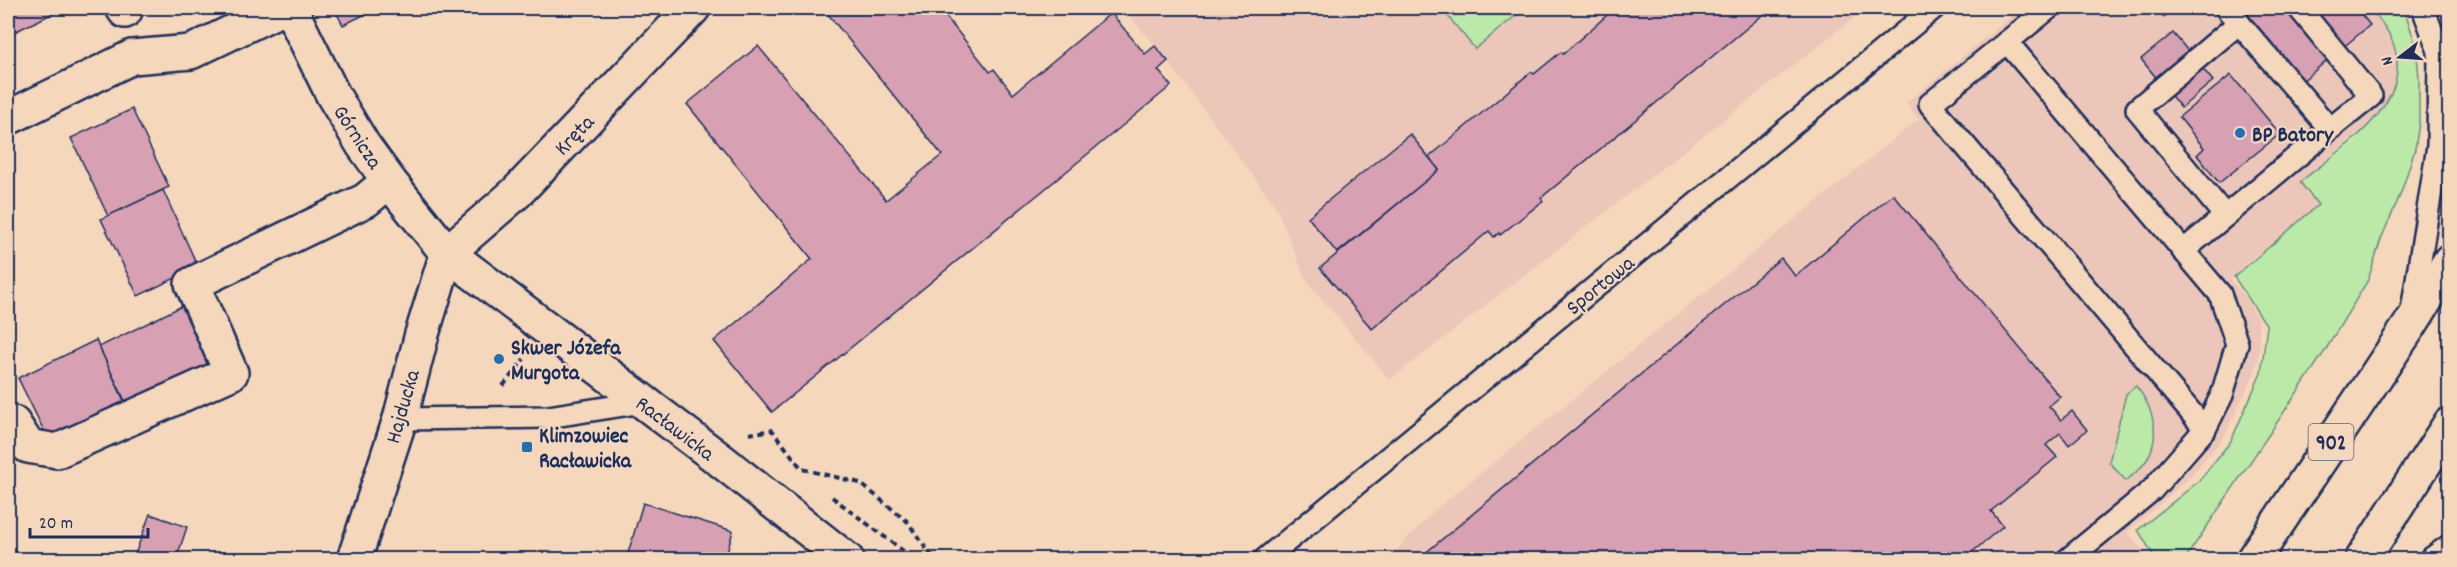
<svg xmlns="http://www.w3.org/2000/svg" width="2457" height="567" viewBox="0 0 2457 567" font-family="Dekko,sans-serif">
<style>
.built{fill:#ecc6b9}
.grass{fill:#bae9a8;stroke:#6a8c83;stroke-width:1.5}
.building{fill:#d7a0b3;stroke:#1b2f5e;stroke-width:1.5}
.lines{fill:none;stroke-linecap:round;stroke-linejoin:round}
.lane-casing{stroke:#1b2f5e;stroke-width:26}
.street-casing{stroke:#1b2f5e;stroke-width:38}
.secondary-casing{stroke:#1b2f5e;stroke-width:38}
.primary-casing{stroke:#1b2f5e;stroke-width:38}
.path{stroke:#1b2f5e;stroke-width:4;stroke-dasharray:6 4.5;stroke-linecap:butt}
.lane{stroke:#f5d7bb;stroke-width:21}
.street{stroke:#f5d7bb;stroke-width:33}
.secondary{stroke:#f5d7bb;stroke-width:33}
.primary{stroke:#f5d7bb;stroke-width:33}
.poi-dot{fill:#1f6fb2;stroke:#f5d7bb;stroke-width:2}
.labels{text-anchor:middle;stroke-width:4.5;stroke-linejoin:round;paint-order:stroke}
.shield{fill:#f5d7bb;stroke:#5c617a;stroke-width:1.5}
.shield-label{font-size:21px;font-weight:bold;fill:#1b2f5e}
.poi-label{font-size:22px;font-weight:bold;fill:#1b2f5e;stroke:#f5d7bb;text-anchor:start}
.street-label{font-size:22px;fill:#1b2f5e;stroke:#f5d7bb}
</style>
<rect width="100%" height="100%" fill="#f5d7bb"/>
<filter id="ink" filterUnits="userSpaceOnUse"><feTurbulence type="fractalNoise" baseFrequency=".0167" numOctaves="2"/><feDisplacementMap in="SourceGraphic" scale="12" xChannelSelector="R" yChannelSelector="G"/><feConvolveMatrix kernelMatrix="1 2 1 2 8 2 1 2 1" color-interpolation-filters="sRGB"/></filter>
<g filter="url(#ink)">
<g class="built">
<polygon points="1123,8 1867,8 1390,380 1306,280 1276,207 1168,61"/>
<polygon points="2022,8 2369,8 2391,36 2396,52 2397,76 2393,91 2377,117 2300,182 2318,205 2252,259 2231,280 2248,301 2258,319 2260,349 2255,372 2224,437 2188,479 2127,532 2146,554 2140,559 1387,560 1434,511 1919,119 1906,103"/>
</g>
<g class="grass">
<polygon points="1441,8 1525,8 1475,49"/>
<path d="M2369 8H2404L2416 46 2419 77V123L2415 149 2401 193 2381 239 2368 280 2323 354 2185 559H2150L2154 556 2138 530 2199 481 2231 441 2261 373 2267 326 2234 277 2318 205 2300 182C2342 147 2420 103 2391 38 2386 26 2377 17 2369 8Z"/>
<path d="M2136 386C2154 408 2163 440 2143 465 2138 471 2131 476 2126 481L2109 462 2126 394Z"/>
</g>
<g class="building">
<polygon points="8,8 61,8 62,9 8,35"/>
<polygon points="334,8 378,8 343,25"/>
<polygon points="823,8 939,8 990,72 994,69 1013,94 1111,13 1145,54 1155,46 1168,61 1158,70 1171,86 772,412 714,341 812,259 687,104 758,46 886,200 942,155"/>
<polygon points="1615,8 1771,8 1541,198 1543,201 1500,235 1499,233 1494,237 1489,231 1372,329 1320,268 1439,170 1429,157 1531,72 1534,74 1561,52 1563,54"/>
<polygon points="2156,8 2174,8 2164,17"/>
<polygon points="2250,8 2356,8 2370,25 2301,82 2243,13"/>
<polygon points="2173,33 2213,81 2181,108 2141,59"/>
<polygon points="2231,75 2280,134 2219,183 2197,155 2204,148 2179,117"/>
<polygon points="132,109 169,187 108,216 71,138"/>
<polygon points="1410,134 1439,170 1337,253 1308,217"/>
<polygon points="163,190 198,267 138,296 101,219"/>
<polygon points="1893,194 2060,397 2049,406 2061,420 2072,411 2087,430 2069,445 2060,433 2046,445 2057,457 1991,511 2003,526 1963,560 1417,560 1781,258 1795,276"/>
<polygon points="182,306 213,368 129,409 99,347"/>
<polygon points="96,340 125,403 48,439 18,378"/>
<polygon points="643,503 733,531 725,560 626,560"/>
<polygon points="150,514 187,527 176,560 133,560"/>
<polygon points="8,546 14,560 8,560"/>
</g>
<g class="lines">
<g class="lane-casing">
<g id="lane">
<polyline points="2049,8 1930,104 2205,429 2152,490 2067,560"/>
<polyline points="2299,8 2371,96 2330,129"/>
<polyline points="2007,42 2220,294 2237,344 2222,395 2205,429"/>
<polyline points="2225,216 2137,109 2239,23"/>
<polyline points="2183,251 2330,129 2226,8"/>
<polyline points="2412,311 2438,146 2439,51 2423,8"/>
<polyline points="400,419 548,417 643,402"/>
<polyline points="1264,560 1934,8"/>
<polyline points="2429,560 2450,545"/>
</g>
</g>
<g class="street-casing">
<g id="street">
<polyline points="123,8 125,11"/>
<polyline points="8,118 132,57 191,52 282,8"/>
<polyline points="13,423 28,446 57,451 231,373 192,284 366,200 389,181"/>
<polyline points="354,560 400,419 422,334 447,253 516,193 693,8"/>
</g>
</g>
<g class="secondary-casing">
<polyline id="secondary" points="290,8 333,95 363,145 389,181 447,253 723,462 847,560"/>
</g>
<g class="primary-casing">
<g id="primary">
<polyline points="2253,560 2410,325 2450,261"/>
<polyline points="2362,560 2450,424"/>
</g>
</g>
<g class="path">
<polyline points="503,386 524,359"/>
<polyline points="749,434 772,430 802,469 860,483 907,521 930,554 938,560"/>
<polyline points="832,497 915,560"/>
</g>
<use href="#lane" class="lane"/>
<use href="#street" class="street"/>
<use href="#secondary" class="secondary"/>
<use href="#primary" class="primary"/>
</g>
</g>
<g class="poi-dot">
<circle cx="2240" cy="133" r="6"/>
<circle cx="499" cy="359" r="6"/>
<rect x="521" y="441" width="12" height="12" rx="3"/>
</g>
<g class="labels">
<rect class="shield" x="2308.5" y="424" width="45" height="36" rx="4.5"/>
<g class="shield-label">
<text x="2331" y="449">902</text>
</g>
<g class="poi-label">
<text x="2252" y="141">BP Batory</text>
<text x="511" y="354">Skwer Józefa<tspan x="511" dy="25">Murgota</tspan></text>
<text x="539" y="442">Klimzowiec<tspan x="539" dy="25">Racławicka</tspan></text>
</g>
<g class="street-label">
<text transform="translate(573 134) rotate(-46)" y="8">Kręta</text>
<text transform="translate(359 136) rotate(57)" y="8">Górnicza</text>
<text transform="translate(1599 284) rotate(-39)" y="8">Sportowa</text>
<text transform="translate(401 406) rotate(-74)" y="8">Hajducka</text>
<text transform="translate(676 427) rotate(37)" y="8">Racławicka</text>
</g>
</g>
<rect width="2457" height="567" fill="none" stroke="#f5d7bb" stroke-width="30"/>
<rect x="15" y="15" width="2427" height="537" fill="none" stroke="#1b2f5e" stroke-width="2" filter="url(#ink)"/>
<g transform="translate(2400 57) rotate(253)" stroke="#f5d7bb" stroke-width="4.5" paint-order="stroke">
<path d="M0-4.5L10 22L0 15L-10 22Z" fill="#1b2f5e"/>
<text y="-9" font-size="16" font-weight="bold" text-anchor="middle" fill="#1b2f5e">N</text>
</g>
<path d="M30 528v9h118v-9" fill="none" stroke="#1b2f5e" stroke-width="3"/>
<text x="39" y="528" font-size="18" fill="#1b2f5e" stroke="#f5d7bb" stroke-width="4.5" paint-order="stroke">20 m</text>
</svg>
